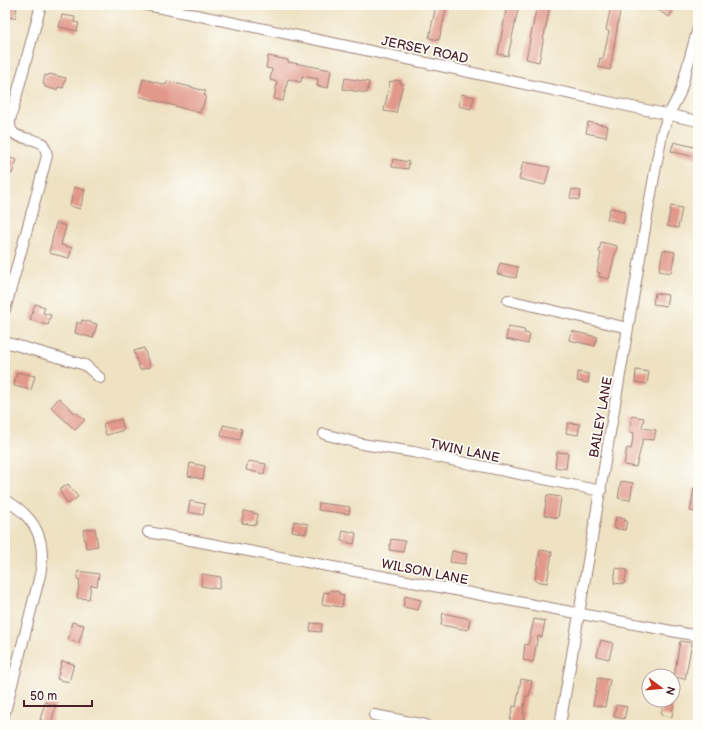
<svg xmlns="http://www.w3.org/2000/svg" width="703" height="730" viewBox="0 0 703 730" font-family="'Balsamiq Sans',sans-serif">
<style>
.building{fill:#e2998b}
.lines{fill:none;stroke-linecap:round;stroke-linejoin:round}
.minor-casing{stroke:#9c8077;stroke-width:12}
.minor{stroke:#fff;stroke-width:10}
.labels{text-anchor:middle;stroke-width:3.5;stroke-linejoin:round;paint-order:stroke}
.street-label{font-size:13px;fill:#4a1f2b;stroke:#fdfcf7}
</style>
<rect width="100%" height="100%" fill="#fdfcf7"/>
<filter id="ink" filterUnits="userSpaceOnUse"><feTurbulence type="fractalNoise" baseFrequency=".025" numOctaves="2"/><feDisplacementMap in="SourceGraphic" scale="8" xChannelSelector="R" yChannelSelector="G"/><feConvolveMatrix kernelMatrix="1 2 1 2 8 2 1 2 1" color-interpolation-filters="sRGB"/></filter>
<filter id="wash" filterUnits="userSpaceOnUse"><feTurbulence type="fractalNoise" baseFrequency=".012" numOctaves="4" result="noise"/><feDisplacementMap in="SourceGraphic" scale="16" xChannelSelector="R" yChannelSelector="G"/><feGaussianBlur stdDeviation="0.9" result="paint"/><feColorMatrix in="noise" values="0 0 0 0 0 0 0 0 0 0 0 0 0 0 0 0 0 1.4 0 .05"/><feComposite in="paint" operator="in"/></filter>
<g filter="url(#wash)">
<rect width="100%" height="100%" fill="#eee2c3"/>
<g id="blocks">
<g class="building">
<polygon points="5,5 17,6 15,18 5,17"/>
<polygon points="436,5 447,5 439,40 429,38"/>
<polygon points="507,5 519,5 508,56 498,54"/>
<polygon points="537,5 550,5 539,62 526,59"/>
<polygon points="611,5 621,5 610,70 598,67 600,58 603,59 609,31 606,30"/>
<polygon points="661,5 676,5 669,17 658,10"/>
<polygon points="62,15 75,17 74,22 79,23 77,31 59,27"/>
<polygon points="268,56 288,60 288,62 331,70 328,88 317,86 318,79 302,76 301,82 288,79 283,101 274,99 277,82 270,80 272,69 266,68"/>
<polygon points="49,74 66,78 63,88 58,87 57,90 45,87 45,85 43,84 45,75 48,76"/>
<polygon points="345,78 369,82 367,93 343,89"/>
<polygon points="143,79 166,85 167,81 206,91 204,95 206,96 202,109 201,108 200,113 139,96"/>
<polygon points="394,80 401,81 400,83 403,84 396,113 384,111 390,81 393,82"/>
<polygon points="461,94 474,97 471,109 459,106"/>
<polygon points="588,122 608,126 606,137 586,133"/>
<polygon points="674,142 698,148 698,158 671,151"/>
<polygon points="5,157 17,160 12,174 5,172"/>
<polygon points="393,159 409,162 408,169 392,167"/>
<polygon points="523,162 550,167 545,185 519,179"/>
<polygon points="74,187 85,190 80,209 70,206"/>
<polygon points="572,189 581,191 579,200 570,198"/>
<polygon points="671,206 682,208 678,228 667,226"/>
<polygon points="610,208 625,211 623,223 607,219"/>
<polygon points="56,223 66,226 61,245 72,248 69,258 49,253"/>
<polygon points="601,242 617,246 609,279 599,277 600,273 597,272 601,253 599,252"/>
<polygon points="663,250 675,252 671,273 659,271"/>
<polygon points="500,263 518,267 516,278 497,274"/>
<polygon points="655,293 668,295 666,306 653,304"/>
<polygon points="35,304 45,307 43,313 51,315 48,325 30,320"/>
<polygon points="82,320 97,324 93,338 75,333 77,322 81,324"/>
<polygon points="508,327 525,330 524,333 530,334 528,344 506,339"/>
<polygon points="571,331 597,337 595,346 569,340"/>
<polygon points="144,348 150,367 140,370 134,351"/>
<polygon points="636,370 649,372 647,384 635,382"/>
<polygon points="17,372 35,376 31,390 14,386"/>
<polygon points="578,372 589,374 588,383 577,381"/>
<polygon points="59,398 76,414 77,413 85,420 75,430 51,407"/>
<polygon points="632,416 644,418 642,428 656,430 654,440 643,439 636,467 624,465 627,448 631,449 634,433 630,432"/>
<polygon points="121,419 124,430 106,435 103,424"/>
<polygon points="568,423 580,424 578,435 566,433"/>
<polygon points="223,425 242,429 240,440 221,436"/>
<polygon points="557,452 568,453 566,469 555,467"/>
<polygon points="248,461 266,464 264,474 246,470"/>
<polygon points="190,463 205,466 203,479 188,476"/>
<polygon points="621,481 633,483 630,500 618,498"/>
<polygon points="68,484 78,497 68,504 59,490"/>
<polygon points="694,488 698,488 698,512 690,511"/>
<polygon points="547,495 561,497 558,518 544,515"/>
<polygon points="190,501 205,504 203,515 188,512"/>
<polygon points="319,503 350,507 349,514 318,510"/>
<polygon points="244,511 258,514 256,525 242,523"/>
<polygon points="616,517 625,519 624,521 627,521 625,530 614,528"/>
<polygon points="294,521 308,524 306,534 292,531"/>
<polygon points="95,528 98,546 86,548 83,530"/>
<polygon points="343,530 356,533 354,544 341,541"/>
<polygon points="391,539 405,541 403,552 389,550"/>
<polygon points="540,550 552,552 547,583 535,581"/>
<polygon points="452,551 467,554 465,564 450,562"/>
<polygon points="616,568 627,570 624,584 614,583"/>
<polygon points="78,571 99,574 97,586 91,585 89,599 77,598 80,580 77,579"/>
<polygon points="202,574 221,577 219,589 201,586"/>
<polygon points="330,590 339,592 339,594 344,595 342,607 322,604 324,592 329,593"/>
<polygon points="405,596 421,600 418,610 403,607"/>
<polygon points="443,613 470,619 468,630 441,625"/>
<polygon points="534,619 545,621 542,637 538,636 533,662 523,660 525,644 528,645"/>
<polygon points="72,622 84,625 79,643 68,640"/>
<polygon points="311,623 322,624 321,632 310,631"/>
<polygon points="601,640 613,643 609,659 597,656"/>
<polygon points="680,641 692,643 685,679 674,677"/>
<polygon points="62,661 74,664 69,682 57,679"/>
<polygon points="598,678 610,680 605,707 593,705"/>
<polygon points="521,679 532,681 529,696 526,696 523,713 525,713 523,723 521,723 521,725 509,725 513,706 516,707"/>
<polygon points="664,700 674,700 672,717 661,715"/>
<polygon points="45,702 56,705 51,723 40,720"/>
<polygon points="616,705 627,707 624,719 614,717"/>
</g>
</g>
</g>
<g filter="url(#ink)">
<use href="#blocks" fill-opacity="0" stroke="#9c8077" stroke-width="1"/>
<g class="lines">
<g class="minor-casing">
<g id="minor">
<polyline points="147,5 342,45 698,121"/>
<polyline points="508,300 628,328"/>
<path d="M5 310 47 156 46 151 43 144C30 135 8 142 10 120L41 5"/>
<polyline points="5,342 85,365 100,378"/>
<polyline points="324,434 362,444 413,452 601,491"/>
<path d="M5 500C36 517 47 540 40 575L5 712"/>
<polyline points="148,532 698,636"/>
<polyline points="374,715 426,725"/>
<polyline points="560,725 649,205 662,133 669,114 680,93 698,28"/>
</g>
</g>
<use href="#minor" class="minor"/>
</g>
</g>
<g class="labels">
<g class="street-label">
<text transform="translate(425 49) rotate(12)" y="5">JERSEY ROAD</text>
<text transform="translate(600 417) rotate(-80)" y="5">BAILEY LANE</text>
<text transform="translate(465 450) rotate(12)" y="5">TWIN LANE</text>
<text transform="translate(425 571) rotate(11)" y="5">WILSON LANE</text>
</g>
</g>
<rect width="703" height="730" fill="none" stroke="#fdfcf7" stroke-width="20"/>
<g transform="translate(661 688) rotate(106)"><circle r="19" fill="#fdfcf7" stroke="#b5a4a5"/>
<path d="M0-3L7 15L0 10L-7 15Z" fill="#c8321e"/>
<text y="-6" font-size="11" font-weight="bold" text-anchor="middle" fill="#4a1f2b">N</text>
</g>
<path d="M24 700v6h68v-6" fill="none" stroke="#4a1f2b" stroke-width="2"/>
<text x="30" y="700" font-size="12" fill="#4a1f2b" stroke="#fdfcf7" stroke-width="3" paint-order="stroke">50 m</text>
</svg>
